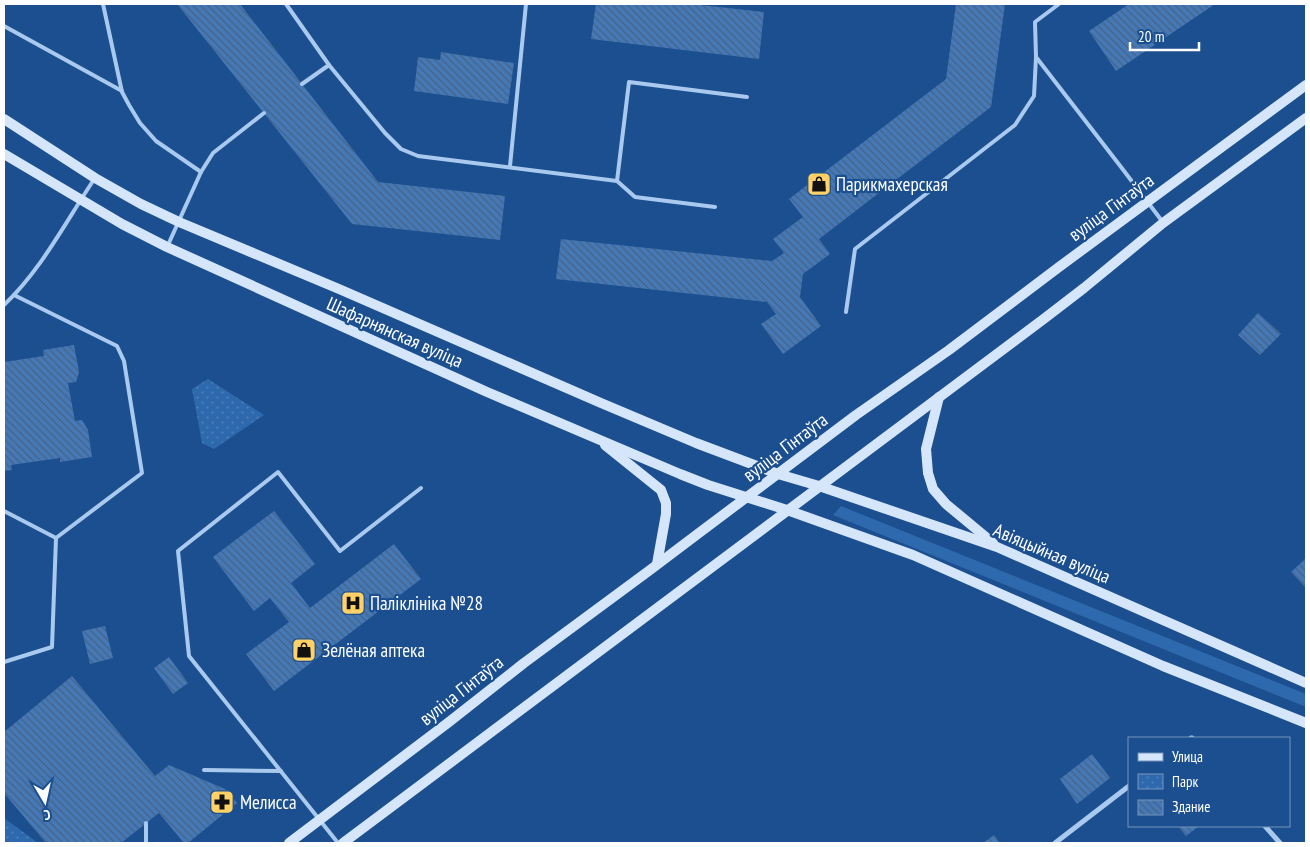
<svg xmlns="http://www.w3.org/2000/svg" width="1310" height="847" viewBox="0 0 1310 847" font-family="'PT Sans Narrow',sans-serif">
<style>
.grass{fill:#2e69ad}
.park{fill:url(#park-dots)}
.building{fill:url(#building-back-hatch)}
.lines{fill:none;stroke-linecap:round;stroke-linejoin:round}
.lane{stroke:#a9c9ee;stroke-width:4}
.street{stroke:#a9c9ee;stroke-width:5}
.secondary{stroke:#d6e6fa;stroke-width:10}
.labels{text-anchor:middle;stroke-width:4.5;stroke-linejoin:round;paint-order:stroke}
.poi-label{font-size:19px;fill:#fff;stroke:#1b4f8f;text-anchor:start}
.street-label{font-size:19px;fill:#fff;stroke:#1b4f8f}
</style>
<defs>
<pattern id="park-dots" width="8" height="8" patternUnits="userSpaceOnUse" patternTransform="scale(1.25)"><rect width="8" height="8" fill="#2e69ad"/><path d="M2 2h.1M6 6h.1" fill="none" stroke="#4d80b9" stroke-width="1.8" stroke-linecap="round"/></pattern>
<pattern id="building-back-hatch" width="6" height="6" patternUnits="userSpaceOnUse" patternTransform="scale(1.25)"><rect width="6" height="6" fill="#4478b7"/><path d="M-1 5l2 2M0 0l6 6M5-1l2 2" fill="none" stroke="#486282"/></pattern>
</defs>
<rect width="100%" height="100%" fill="#1b4f8f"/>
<polygon class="grass" points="841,506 1306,694 1306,707 833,515"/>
<g class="park">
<polygon points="208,379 264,415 214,449 202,443 192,389"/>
<polygon points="4,818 34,840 37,843 4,843"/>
</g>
<g class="building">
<polygon points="177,4 240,4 378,182 505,196 500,240 352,224"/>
<polygon points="596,4 691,4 764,12 759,59 591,39"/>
<polygon points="956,4 1005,4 991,107 819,239 830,254 803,274 800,297 821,326 783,354 761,324 776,314 767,302 556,279 561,239 772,261 784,253 773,239 803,217 789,199 946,79"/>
<polygon points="1129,4 1215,4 1116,71 1089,31"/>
<polygon points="441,52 514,63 508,104 414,91 418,57 440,60"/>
<polygon points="1258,313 1281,334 1260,355 1238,335"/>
<polygon points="74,345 79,372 76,382 68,383 75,421 82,420 88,430 92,457 60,462 60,458 11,465 12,470 4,471 4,362 44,356 43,350"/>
<polygon points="274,511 315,564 291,583 310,608 394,544 421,579 274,691 246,654 289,622 270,598 254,611 213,557"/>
<polygon points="1306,558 1306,588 1291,572"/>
<polygon points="105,626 113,658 90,664 82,631"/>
<polygon points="169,657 188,683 173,694 154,668"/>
<polygon points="72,676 155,776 169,765 225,789 237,803 188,843 184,843 159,813 121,843 46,843 4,793 4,732"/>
<polygon points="1092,754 1110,778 1077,804 1060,779"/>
<polygon points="1178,826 1199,826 1186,836"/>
<polygon points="994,835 1000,843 983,843"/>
</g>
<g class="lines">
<g class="lane">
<polyline points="103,4 122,92 129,105 140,123 156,141 201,172"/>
<polyline points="286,4 329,65"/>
<polyline points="4,26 122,91"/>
<polyline points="1036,57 1121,167 1162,221"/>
<polyline points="302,84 329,65 385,133 401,149 418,156 617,181 635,197 715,207"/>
<polyline points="510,166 526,4"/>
<polyline points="617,181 629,82 747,97"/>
<polyline points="168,245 201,172 213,153 264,113"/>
<path d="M4 305C42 269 66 221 95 178"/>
<polyline points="846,312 855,249 1015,125 1034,96 1036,57 1035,22 1059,4"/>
<polyline points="4,511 56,538 142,473 124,361 117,346 14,295"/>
<polyline points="4,662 52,647 56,538"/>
<polyline points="204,770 281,771"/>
<polyline points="146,823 146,843"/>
<polyline points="338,843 189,656 178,551 278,472 340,551 421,488"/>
</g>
<g class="street">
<polyline points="1191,738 1192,738"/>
<polyline points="1265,826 1280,843"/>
<polyline points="1055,843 1129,786"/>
</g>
<g class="secondary">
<polyline points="4,119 95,178 141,204 179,222 339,289 601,403 696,443 778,474 819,486 997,547 1306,683"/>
<polyline points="4,154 122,224 167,247 487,392 680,474 708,485 787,510 913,555 1163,666 1306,723"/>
<polyline points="939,397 926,449 928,473 933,489 946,504 993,543"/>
<polyline points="605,445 661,490 666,503 666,514 657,564"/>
<polyline points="289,843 449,722 524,663 650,570 695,536 856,415 949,350 1059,267 1306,85"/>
<polyline points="343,843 1045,318 1084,288 1163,223 1306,118"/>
</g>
</g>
<defs>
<g id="shop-square" transform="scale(1.25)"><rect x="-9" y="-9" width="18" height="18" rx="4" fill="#ffd166" stroke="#1b4f8f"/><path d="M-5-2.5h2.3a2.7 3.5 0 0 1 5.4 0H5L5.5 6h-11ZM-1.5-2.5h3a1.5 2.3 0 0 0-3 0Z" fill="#111"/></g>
<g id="hospital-square" transform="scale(1.25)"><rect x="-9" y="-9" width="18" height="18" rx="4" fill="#ffd166" stroke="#1b4f8f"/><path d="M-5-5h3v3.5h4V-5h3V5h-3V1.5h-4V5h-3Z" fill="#111"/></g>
<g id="pharmacy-square" transform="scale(1.25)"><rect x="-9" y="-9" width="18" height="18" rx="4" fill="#ffd166" stroke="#1b4f8f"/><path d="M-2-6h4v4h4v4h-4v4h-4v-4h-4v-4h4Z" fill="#111"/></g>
</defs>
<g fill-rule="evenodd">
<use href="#shop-square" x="819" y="184"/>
<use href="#hospital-square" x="353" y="603"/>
<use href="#shop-square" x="304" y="650"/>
<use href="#pharmacy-square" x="222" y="802"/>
</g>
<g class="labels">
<g class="poi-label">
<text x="836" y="191">Парикмахерская</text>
<text x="370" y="610">Паліклініка №28</text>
<text x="322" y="657">Зелёная аптека</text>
<text x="240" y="809">Мелисса</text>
</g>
<g class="street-label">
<text transform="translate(1111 207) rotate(-36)" y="7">вуліца Гінтаўта</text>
<text transform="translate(395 332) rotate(24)" y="7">Шафарнянская вуліца</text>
<text transform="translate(785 447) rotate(-37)" y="7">вуліца Гінтаўта</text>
<text transform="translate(1052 553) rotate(23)" y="7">Авіяцыйная вуліца</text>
<text transform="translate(461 690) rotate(-38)" y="7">вуліца Гінтаўта</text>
</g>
</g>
<rect width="1310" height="847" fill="none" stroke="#ffffff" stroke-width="10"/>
<rect x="1128" y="737" width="162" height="90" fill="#1b4f8f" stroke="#7695bc"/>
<rect x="1138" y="753" width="25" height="8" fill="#d6e6fa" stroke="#7695bc"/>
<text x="1172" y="762" font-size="15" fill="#ffffff">Улица</text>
<rect x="1138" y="774" width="25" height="15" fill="url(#park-dots)" stroke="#7695bc"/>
<text x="1172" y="787" font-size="15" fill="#ffffff">Парк</text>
<rect x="1138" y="800" width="25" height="15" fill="url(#building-back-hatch)" stroke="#7695bc"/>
<text x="1172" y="812" font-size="15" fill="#ffffff">Здание</text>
<g transform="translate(45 802) rotate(171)" stroke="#1b4f8f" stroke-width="4" paint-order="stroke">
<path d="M0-4L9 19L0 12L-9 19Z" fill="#ffffff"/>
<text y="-8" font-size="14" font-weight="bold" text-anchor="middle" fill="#ffffff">С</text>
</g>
<path d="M1130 42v8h69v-8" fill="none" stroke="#ffffff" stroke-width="2.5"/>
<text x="1138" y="42" font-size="15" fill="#ffffff" stroke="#1b4f8f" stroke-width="4" paint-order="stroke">20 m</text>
</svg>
